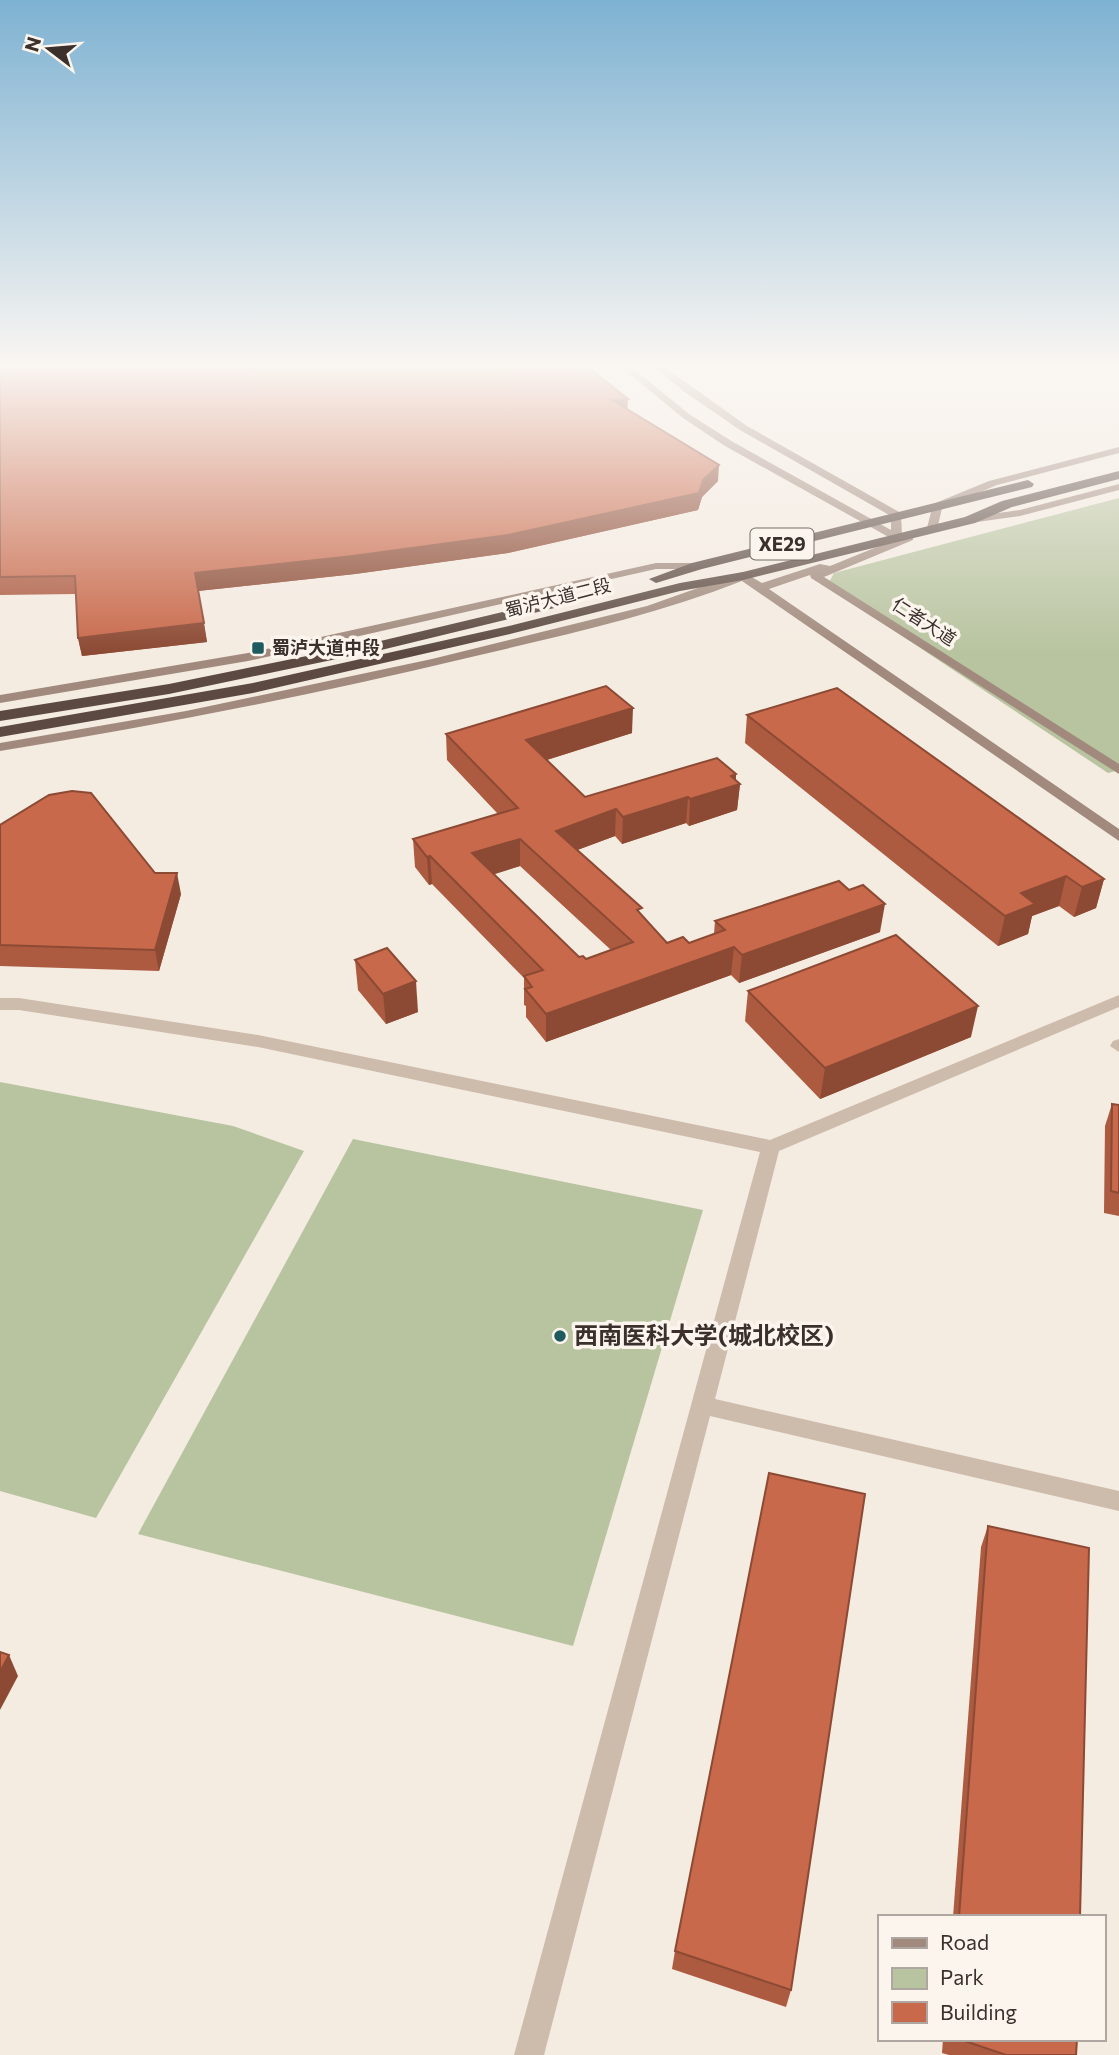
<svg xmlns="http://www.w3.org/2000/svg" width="1119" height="2055" viewBox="0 0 1119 2055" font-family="Commissioner,'Noto Sans SC',sans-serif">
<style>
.green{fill:#b8c4a0}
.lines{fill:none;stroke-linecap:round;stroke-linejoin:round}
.street{fill:#cdbbac;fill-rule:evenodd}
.secondary{fill:#a18a7d;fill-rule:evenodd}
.highway{fill:#5c4a42;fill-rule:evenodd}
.wall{fill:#ac5a40;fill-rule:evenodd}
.shaded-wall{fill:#8c4a34}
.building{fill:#c8694b;stroke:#8c4a34;stroke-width:2;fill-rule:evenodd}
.poi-dot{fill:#1f5a5e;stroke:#fbf5ee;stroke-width:2.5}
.labels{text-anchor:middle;stroke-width:7;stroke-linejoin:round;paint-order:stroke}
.far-street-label{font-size:18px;fill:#3b302b;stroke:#fbf5ee}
.far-poi-label{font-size:18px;font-weight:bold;fill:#3b302b;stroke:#fbf5ee;text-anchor:start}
.shield{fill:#fbf5ee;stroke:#756b66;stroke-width:2}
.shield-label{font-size:19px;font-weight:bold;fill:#3b302b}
.near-poi-label{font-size:24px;font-weight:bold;fill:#3b302b;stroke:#fbf5ee;text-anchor:start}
</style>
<rect width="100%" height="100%" fill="#f4ebe1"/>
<g class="green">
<polygon points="1119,498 1119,770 1108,773 827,586 834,573"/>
<polygon points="0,1082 233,1126 304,1151 96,1518 0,1491"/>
<polygon points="353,1139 703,1210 573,1646 138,1534"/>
</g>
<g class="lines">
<g class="street">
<polygon points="1119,995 1119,1007 779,1151 715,1399 1119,1491 1119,1511 710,1416 544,2055 514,2055 760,1152 258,1047 19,1010 0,1010 0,998 19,998 258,1035 770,1140"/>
<polygon points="1119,1039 1119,1052 1110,1046 1113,1041"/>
</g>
<g class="secondary">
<path d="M620 366H630L689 414 733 442 891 530V516L740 430 682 390 653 366H663L747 426 901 513 902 537 913 536V540L824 577 1119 764V774L811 578 810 575 769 589 1119 829V841L742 581C653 616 560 636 467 658 312 695 157 726 0 751V743L186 711 432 659 647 606 743 572 762 583 820 564 830 566 894 540 725 446 683 418Z"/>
<polygon points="1119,447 1119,453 997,485 942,508 937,530 927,528 933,504 989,481"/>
<polygon points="1119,484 1119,490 1020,516 970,523 964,520 970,517 1020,510"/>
<polygon points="656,563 697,563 703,566 697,569 656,569 248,661 0,703 0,695 248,653"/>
</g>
<g class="highway">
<polygon points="1119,471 1119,479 1012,507 975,523 743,580 680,591 510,634 253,693 0,737 0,727 253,683 509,626 680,583 743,572 965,517 1002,501"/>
<polygon points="1028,480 1034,484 1032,487 702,569 656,583 649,579 692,563"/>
<polygon points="574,595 581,599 579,602 377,651 369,646 372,643"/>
<polygon points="346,648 351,650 354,653 351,656 169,694 0,721 0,711 169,684"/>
</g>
</g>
<g class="wall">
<polygon points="0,366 627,409 718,481 702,497 698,510 508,553 355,574 198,591 207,642 82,656 78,638 76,594 0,595"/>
<polygon points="747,715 1104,879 1096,908 1074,917 1059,906 1032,916 1028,934 998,946 745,743"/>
<path d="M632 733 547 760 585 797 736 774V780L740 784 737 810 689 826 686 823 622 844 615 836 577 850 667 943H689L714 934 715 921 880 932 739 983 731 975 546 1042 526 1017V1006L524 1005V978L432 884 429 885 415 867 413 839 498 814 447 760 446 734ZM520 866 611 950 586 959 579 957 494 874Z"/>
<polygon points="0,825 155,873 181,894 159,971 0,966"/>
<polygon points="355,960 418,1012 386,1024 358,990"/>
<polygon points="748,991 971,1037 820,1099 745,1021"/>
<polygon points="1112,1104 1119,1105 1119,1216 1104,1213 1105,1126"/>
<polygon points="988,1526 1080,1917 953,1917 981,1547"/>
<polygon points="675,1951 791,1990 786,2007 672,1969"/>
<polygon points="943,2039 1077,2039 1076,2055 949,2055 942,2053"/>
</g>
<g class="shaded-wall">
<polygon points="628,399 627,415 612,400"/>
<polygon points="719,465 718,481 702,497 698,510 508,553 355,574 198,591 195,573 703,480"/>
<polygon points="204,623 207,642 82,656 78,638"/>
<polygon points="633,708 632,733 527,766 526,740"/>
<polygon points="736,774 736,785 740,784 737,810 689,826 690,799 731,776"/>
<polygon points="688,797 686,823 622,844 623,817"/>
<polygon points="616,809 615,836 556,858 556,831"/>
<polygon points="520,839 520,866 473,881 472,853"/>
<polygon points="430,856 432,884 429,885 427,857"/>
<polygon points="177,873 181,894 159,971 155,950"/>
<polygon points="1066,876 1059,906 1032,916 1028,934 998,946 1005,916 1021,893"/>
<polygon points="1104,879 1096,908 1074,917 1082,887"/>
<polygon points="885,904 880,932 739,983 742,955"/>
<polygon points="734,947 731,975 546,1042 546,1014"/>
<polygon points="416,981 418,1012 386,1024 383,994"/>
<polygon points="978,1006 971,1037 820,1099 825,1068"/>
<polygon points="9,1655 18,1676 0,1710 0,1672"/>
</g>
<g class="building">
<polygon points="0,366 586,366 628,399 612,400 719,465 703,480 699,493 508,535 353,556 195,573 204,623 78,638 75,576 0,577"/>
<path d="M606 686 633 708 526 740 585 797 717 758 736 774 731 776 740 784 690 799 688 797 623 817 616 809 556 831 642 908 637 910 667 943 683 937 689 943 725 930 715 921 839 881 849 890 863 885 885 904 742 955 734 947 546 1014 525 989 532 987 524 976 543 970 430 856 427 857 413 839 518 808 446 734ZM520 839 633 942 586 959 583 956 579 957 472 853Z"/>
<polygon points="837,688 1104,879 1082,887 1066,876 1021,893 1035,904 1005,916 747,715"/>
<polygon points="72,791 91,793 155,873 177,873 155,950 0,945 0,825 49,795"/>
<polygon points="896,935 978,1006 825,1068 748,991"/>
<polygon points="387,948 416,981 383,994 355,960"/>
<polygon points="1112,1104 1119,1105 1119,1193 1111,1191"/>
<polygon points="769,1473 865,1494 791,1990 675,1951"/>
<polygon points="988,1526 1089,1548 1080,1917 959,1917"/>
<polygon points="0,1652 9,1655 0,1672"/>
<polygon points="959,2039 1077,2039 1076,2055 1006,2055"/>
</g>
<linearGradient id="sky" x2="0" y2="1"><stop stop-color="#7eb2d2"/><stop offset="0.56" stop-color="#faf6f2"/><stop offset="1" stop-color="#faf6f2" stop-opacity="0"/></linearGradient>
<rect width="1119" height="653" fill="url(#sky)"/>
<g class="poi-dot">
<rect x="251" y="641" width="14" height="14" rx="3.5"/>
<circle cx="560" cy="1336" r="7"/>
</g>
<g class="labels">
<g class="far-street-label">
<text transform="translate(558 598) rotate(-14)" y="6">蜀泸大道二段</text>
<text transform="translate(924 622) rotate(33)" y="6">仁者大道</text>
</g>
<g class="far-poi-label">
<text x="272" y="654">蜀泸大道中段</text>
</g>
<rect class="shield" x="750.5" y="528.5" width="63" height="31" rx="5"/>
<g class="shield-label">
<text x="782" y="551">XE29</text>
</g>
<g class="near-poi-label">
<text x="574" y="1344">西南医科大学(城北校区)</text>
</g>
</g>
<rect x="878" y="1915" width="228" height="126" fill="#fbf5ee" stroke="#aea6a0" stroke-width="2"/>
<rect x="892" y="1938" width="35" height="10" fill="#a18a7d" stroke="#aea6a0" stroke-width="2"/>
<text x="940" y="1950" font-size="21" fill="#3b302b">Road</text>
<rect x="892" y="1968" width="35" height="21" fill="#b8c4a0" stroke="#aea6a0" stroke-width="2"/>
<text x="940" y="1985" font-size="21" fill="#3b302b">Park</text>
<rect x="892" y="2002" width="35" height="21" fill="#c8694b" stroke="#aea6a0" stroke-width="2"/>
<text x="940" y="2020" font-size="21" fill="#3b302b">Building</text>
<g transform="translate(49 49) rotate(286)" stroke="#fbf5ee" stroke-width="5" paint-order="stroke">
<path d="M0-5L12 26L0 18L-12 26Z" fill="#3b302b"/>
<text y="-10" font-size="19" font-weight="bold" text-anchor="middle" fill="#3b302b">N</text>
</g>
</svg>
